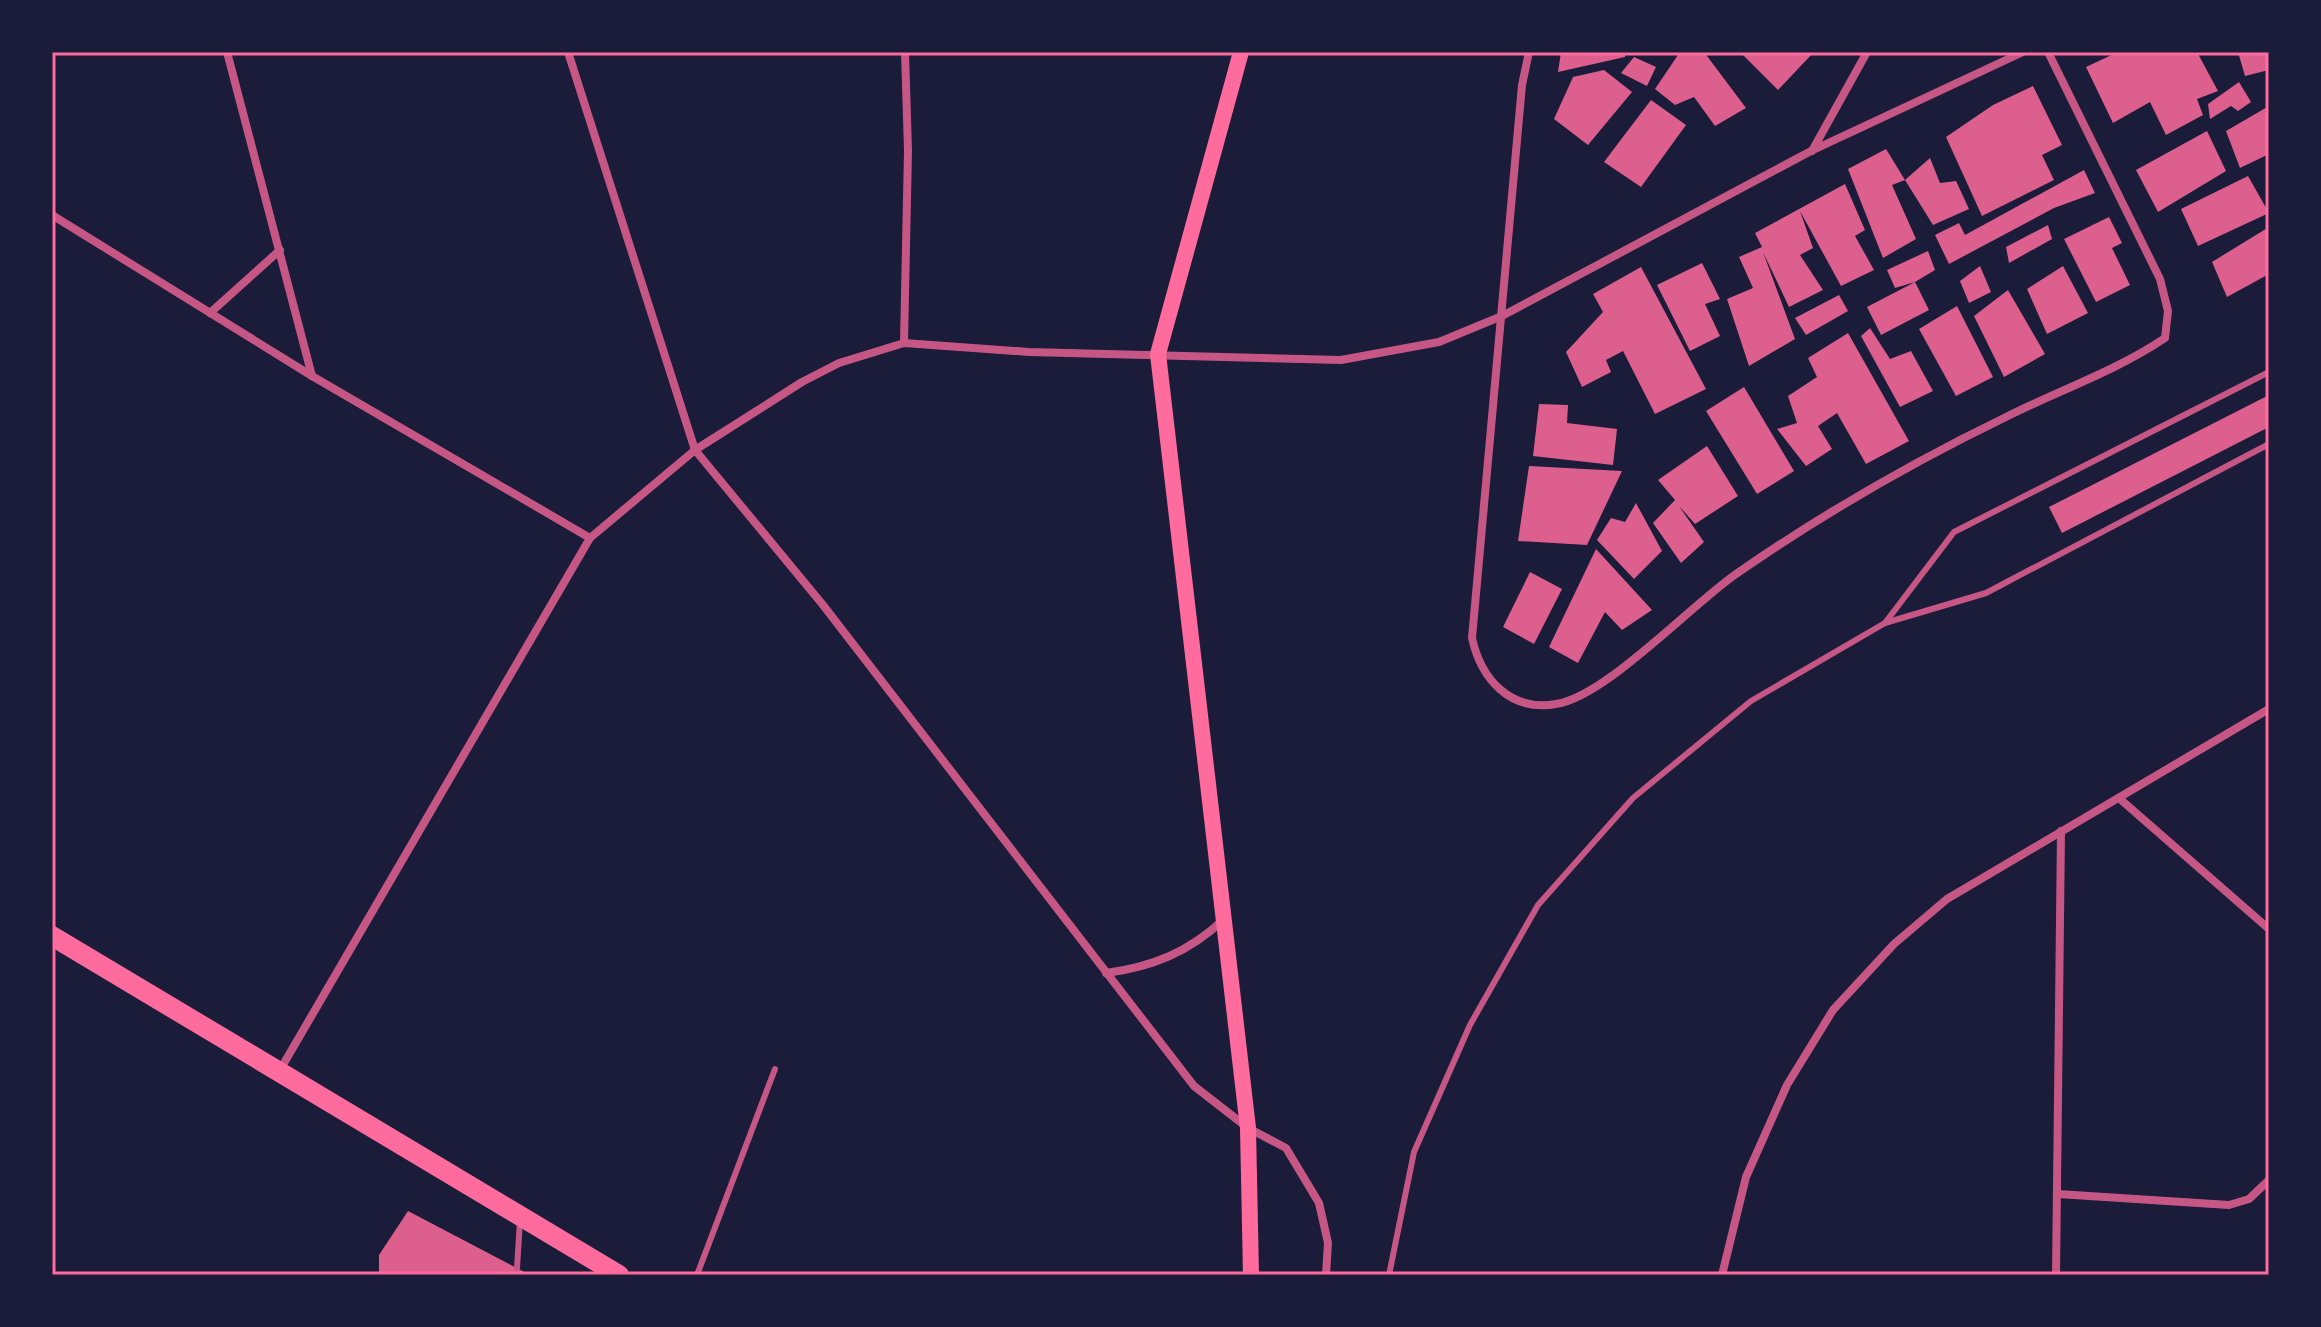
<svg xmlns="http://www.w3.org/2000/svg" width="2321" height="1327" viewBox="0 0 2321 1327" font-family="'Fira Sans Condensed',sans-serif">
<style>
.building{fill:#dd5f8e}
.lines{fill:none;stroke-linecap:round;stroke-linejoin:round}
.service{stroke:#c65784;stroke-width:6}
.minor{stroke:#c65784;stroke-width:8}
.secondary{stroke:#ff6b9d;stroke-width:16}
.primary{stroke:#ff6b9d;stroke-width:20}
.neatline{fill:none;stroke:#ff6b9d;stroke-width:3}
</style>
<rect width="100%" height="100%" fill="#1b1b3a"/>
<g class="building">
<polygon points="1561,52 1626,52 1625,57 1558,72"/>
<polygon points="1680,52 1704,52 1746,108 1715,126 1694,97 1675,105 1655,89"/>
<polygon points="1740,52 1814,52 1778,90"/>
<polygon points="2118,52 2197,52 2218,91 2197,99 2203,115 2166,135 2150,102 2113,123 2086,67"/>
<polygon points="2238,52 2269,52 2269,70 2245,76"/>
<polygon points="1634,57 1656,67 1647,86 1621,73"/>
<polygon points="1604,70 1632,92 1588,145 1554,119 1573,77"/>
<polygon points="2239,82 2251,102 2238,111 2231,106 2210,119 2208,104"/>
<polygon points="2033,86 2062,145 2042,155 2054,180 1982,216 1946,137 1993,105"/>
<polygon points="1651,100 1686,125 1641,187 1604,162"/>
<polygon points="2269,106 2269,154 2240,168 2226,131"/>
<polygon points="2207,131 2226,171 2158,212 2136,170"/>
<polygon points="1886,149 1905,180 1892,185 1916,239 1883,258 1848,169"/>
<polygon points="1930,158 1940,183 1956,181 1969,209 1933,225 1905,180"/>
<polygon points="2084,170 2095,193 2054,208 1949,264 1935,235 1959,223 1965,235"/>
<polygon points="2248,176 2269,213 2198,246 2181,209"/>
<polygon points="1845,184 1865,230 1855,236 1874,270 1841,286 1800,211 1813,248 1800,255 1823,290 1789,307 1763,252 1795,339 1749,366 1727,299 1753,288 1739,257 1762,247 1755,233"/>
<polygon points="2109,217 2122,243 2112,248 2130,285 2096,302 2064,239"/>
<polygon points="2048,225 2052,239 2009,263 2006,247"/>
<polygon points="2269,227 2269,274 2227,297 2212,262"/>
<polygon points="1928,251 1935,270 1915,282 1895,288 1887,270"/>
<polygon points="1702,263 1720,299 1705,304 1720,336 1690,351 1657,285"/>
<polygon points="1980,266 1991,292 1969,303 1960,281"/>
<polygon points="2063,266 2088,313 2047,334 2027,289"/>
<polygon points="1641,267 1706,389 1655,414 1623,351 1606,360 1611,372 1582,387 1566,352 1603,312 1593,294"/>
<polygon points="1915,282 1929,310 1881,335 1867,307"/>
<polygon points="2008,290 2045,354 2004,377 1974,316"/>
<polygon points="1839,295 1848,311 1806,335 1795,318"/>
<polygon points="1957,306 1993,377 1956,396 1919,329"/>
<polygon points="1870,328 1890,359 1911,351 1933,391 1900,407 1861,336"/>
<polygon points="1848,333 1909,441 1866,464 1837,413 1818,426 1832,449 1806,466 1777,429 1797,423 1788,396 1817,377 1808,358"/>
<polygon points="1744,387 1794,471 1757,494 1706,411"/>
<polygon points="2269,395 2269,427 2062,533 2049,507"/>
<polygon points="1539,404 1568,405 1567,423 1617,429 1613,465 1533,456"/>
<polygon points="1707,446 1738,496 1695,524 1679,506 1704,542 1681,563 1653,523 1675,500 1658,480"/>
<polygon points="1529,466 1622,471 1587,545 1518,541"/>
<polygon points="1636,503 1662,551 1634,579 1597,540 1611,518 1625,522"/>
<polygon points="1596,549 1652,610 1622,630 1605,612 1578,663 1549,647"/>
<polygon points="1530,572 1562,589 1534,644 1503,627"/>
<polygon points="408,1211 530,1275 379,1275 379,1255"/>
</g>
<g class="lines">
<g class="service">
<polyline points="1885,623 1954,532 2269,372"/>
<polyline points="517,1268 520,1220"/>
<polyline points="697,1275 775,1069"/>
<polyline points="1389,1275 1414,1152 1470,1025 1538,905 1633,798 1751,701 1885,623 1986,593 2269,444"/>
</g>
<g class="minor">
<polyline points="227,52 312,376"/>
<polyline points="568,52 695,450 823,605 1194,1086 1248,1128 1286,1148 1319,1203 1328,1243 1326,1275"/>
<path d="M1529 52 1522 85 1472 638C1481 679 1510 712 1556 704 1605 697 1690 606 1736 574 1821 515 1915 461 2008 416 2060 390 2116 371 2165 338L2168 311 2160 279 2048 52"/>
<polyline points="1812,151 1867,52"/>
<polyline points="52,215 312,376 590,538"/>
<polyline points="210,313 280,250"/>
<polyline points="904,343 908,151 905,52"/>
<polyline points="2120,799 2269,929"/>
<path d="M1106 973C1152 967 1189 952 1223 920"/>
<polyline points="280,1070 590,538 695,450 802,382 839,363 904,343 1029,352 1341,360 1439,342 1502,316 1811,151 2023,52"/>
<polyline points="2058,1194 2229,1205 2249,1199 2269,1180"/>
<polyline points="1722,1275 1746,1177 1787,1085 1833,1010 1894,944 1947,899 2269,709"/>
<polyline points="2056,1275 2061,831"/>
</g>
<polyline class="secondary" points="1241,52 1158,354 1248,1128 1251,1275"/>
<polyline class="primary" points="52,936 619,1275"/>
</g>
<rect width="2321" height="1327" fill="none" stroke="#1b1b3a" stroke-width="108"/>
<rect x="54" y="54" width="2213" height="1219" class="neatline"/>
</svg>
